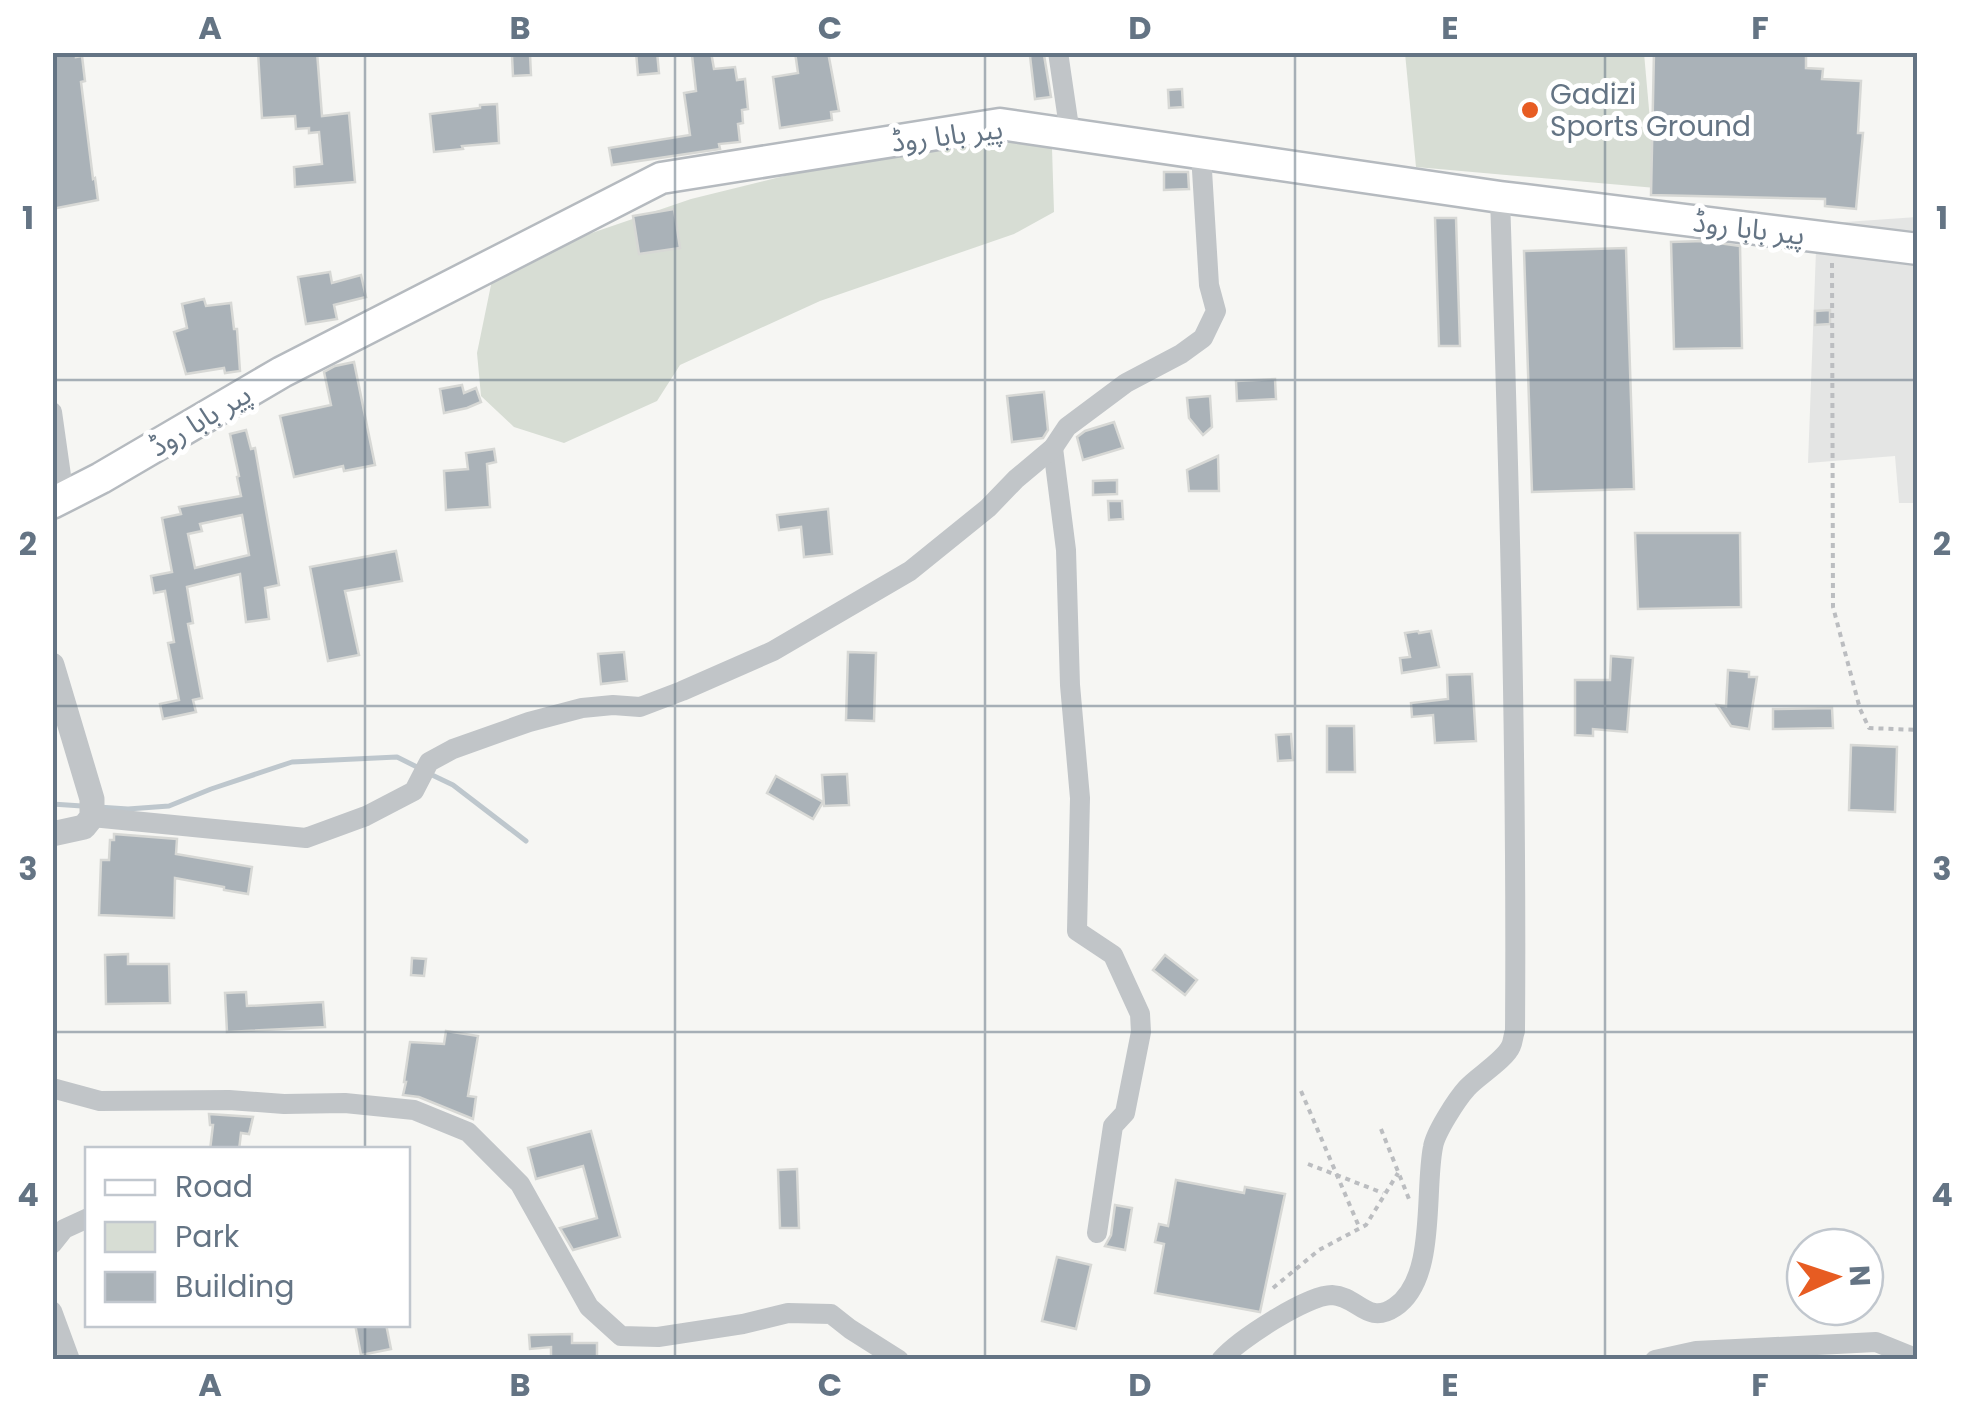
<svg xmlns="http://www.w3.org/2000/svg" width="1970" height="1412" viewBox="0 0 1970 1412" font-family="Poppins,'Noto Sans Arabic',sans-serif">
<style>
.built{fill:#e4e5e4}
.green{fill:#d7ddd4}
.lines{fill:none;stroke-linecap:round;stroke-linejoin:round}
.stream{stroke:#bec7cd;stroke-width:5}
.building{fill:#aab2b8;stroke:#d7d8d5;stroke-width:2.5;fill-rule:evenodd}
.secondary-casing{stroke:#b5babf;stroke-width:35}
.path{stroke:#bbbdc0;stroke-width:4;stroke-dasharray:5 5;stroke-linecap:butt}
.minor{stroke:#c1c5c8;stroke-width:20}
.tertiary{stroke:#c1c5c8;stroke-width:25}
.secondary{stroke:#fff;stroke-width:30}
.grid{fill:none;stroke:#647484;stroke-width:2.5;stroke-opacity:0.55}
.poi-dot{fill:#e75c22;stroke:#fff;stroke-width:4}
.labels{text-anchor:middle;stroke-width:10;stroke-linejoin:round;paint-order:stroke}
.poi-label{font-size:28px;fill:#647484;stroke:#fff;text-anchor:start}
.street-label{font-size:28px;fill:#647484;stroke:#fff}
.neatline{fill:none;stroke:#647484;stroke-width:4}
.grid-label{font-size:32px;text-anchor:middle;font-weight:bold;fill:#647484}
</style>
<rect width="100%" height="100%" fill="#f6f6f3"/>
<polygon class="built" points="1917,217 1917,503 1899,503 1895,456 1808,463 1817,224"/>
<g class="green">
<polygon points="1405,53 1644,53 1656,188 1416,167"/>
<polygon points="1004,140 1052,148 1054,212 1014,234 820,301 680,365 657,401 564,443 514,427 481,396 477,353 492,280 545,249 691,199 833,164"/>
</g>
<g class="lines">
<g class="stream">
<polyline points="430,774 453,785 526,841"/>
<polyline points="52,804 82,806"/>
<polyline points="98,807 128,809 169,806 211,789 292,762 397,757 421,769"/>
</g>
</g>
<g class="building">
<polygon points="52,52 76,52 76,57 82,56 85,81 81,82 93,179 95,178 98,200 52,209"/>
<polygon points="258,52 317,52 322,116 349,113 355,182 295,187 294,167 322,164 319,132 309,133 309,128 296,129 295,116 262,118"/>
<polygon points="636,52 657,52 659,73 638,75"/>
<polygon points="711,52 714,69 735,67 737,80 745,79 748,109 742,110 743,123 738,124 740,142 719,144 720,149 612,165 609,148 690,135 684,93 696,91 692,55"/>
<polygon points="795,52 828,52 839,111 831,112 832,120 780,128 773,77 798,73"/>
<polygon points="1654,52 1806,52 1806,68 1823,69 1822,79 1861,81 1858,133 1863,133 1856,209 1825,206 1825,199 1651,195"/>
<polygon points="530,55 531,75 513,76 512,56"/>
<polygon points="1044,55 1051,97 1035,99 1030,56"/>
<polygon points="1182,89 1183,107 1169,108 1168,90"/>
<polygon points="497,104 499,143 462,146 463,149 434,152 430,114 480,108 480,105"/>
<polygon points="1164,172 1188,172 1189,189 1164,190"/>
<polygon points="674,209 680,248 639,254 633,216"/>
<polygon points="1435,218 1456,218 1460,346 1439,346"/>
<polygon points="1704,241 1740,246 1742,348 1674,349 1671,242"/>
<polygon points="1626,248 1634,489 1532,492 1524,251"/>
<polygon points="330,272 332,283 361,275 366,297 334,305 337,319 306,324 298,277"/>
<polygon points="204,299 206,306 231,303 234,329 237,329 240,371 225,373 224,368 186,374 174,332 187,328 182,304"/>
<polygon points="1830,310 1830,324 1815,325 1815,311"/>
<polygon points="354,362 375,465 344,471 343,466 294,477 280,416 331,405 324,372 335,366"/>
<polygon points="1275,379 1276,399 1237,401 1236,381"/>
<polygon points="462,385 464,393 476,388 481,402 467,408 444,413 440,389"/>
<polygon points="1044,392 1048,430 1043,438 1012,442 1007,396"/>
<polygon points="1210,396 1212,427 1203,435 1189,418 1187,398"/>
<polygon points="1114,422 1123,448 1083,460 1077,437 1085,431"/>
<path d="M246 430 251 449 255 448 279 585 265 588 269 619 246 622 240 574 187 587 193 623 188 624 202 698 193 700 196 712 163 719 160 704 179 700 168 643 174 642 165 591 154 593 151 576 172 572 162 518 181 514 179 507 241 496 237 477 239 476 230 434ZM242 515 249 555 195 568 188 534 202 531 200 524Z"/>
<polygon points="494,449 496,462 487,464 490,507 446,510 444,471 468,469 466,453"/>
<polygon points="1218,456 1219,491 1189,491 1187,470"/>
<polygon points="1117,480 1117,494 1093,495 1093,481"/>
<polygon points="1108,501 1122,501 1123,519 1109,520"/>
<polygon points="828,509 832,554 804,557 801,527 779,530 777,515"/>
<polygon points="1635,533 1740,533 1741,607 1638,609"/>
<polygon points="396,551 402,581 345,591 359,655 328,661 310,567"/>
<polygon points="1418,631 1419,633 1431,631 1439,667 1402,673 1400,658 1410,657 1405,633"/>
<polygon points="624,652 627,681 601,684 598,654"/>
<polygon points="848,652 876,653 874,721 846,720"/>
<polygon points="1611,656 1633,658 1627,732 1593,729 1593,736 1575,735 1575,680 1610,680"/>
<polygon points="1728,670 1749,672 1749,677 1757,677 1749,729 1731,726 1717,705 1726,706"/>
<polygon points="1472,674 1476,741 1435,743 1433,715 1412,717 1411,703 1448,699 1447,675"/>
<polygon points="1832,708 1833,728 1773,729 1773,709"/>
<polygon points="1327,726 1354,726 1355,772 1327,772"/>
<polygon points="1291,734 1293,760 1278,761 1276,735"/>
<polygon points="1851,745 1897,747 1895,812 1849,810"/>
<polygon points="847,774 849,805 824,806 822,775"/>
<polygon points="776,776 823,802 813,819 767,793"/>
<polygon points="114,834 177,839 176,854 252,867 248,894 224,890 224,887 175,878 174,918 99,915 101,860 109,860 110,840 114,840"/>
<polygon points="128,954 128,964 169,964 170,1003 106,1004 105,955"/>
<polygon points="1165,955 1197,980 1185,995 1153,970"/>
<polygon points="412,958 426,959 424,976 411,975"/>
<polygon points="246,992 247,1006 323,1002 325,1027 227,1032 225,993"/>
<polygon points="446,1031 478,1036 468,1096 476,1097 473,1119 419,1097 403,1095 406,1082 404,1082 410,1042 444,1044"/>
<polygon points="209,1114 253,1117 249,1134 241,1133 239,1150 210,1150 213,1125 210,1125"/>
<polygon points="591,1131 620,1237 573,1250 560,1228 597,1218 583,1166 536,1179 528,1148"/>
<polygon points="797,1169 799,1228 780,1228 778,1170"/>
<polygon points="1176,1180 1244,1193 1245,1187 1285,1194 1260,1312 1155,1293 1164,1244 1155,1242 1159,1224 1168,1226"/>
<polygon points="1115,1205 1132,1208 1125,1250 1105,1246 1111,1235"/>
<polygon points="1057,1257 1091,1265 1076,1329 1042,1321"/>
<polygon points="355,1324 386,1324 391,1349 361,1355"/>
<polygon points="572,1334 572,1343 597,1343 597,1360 551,1360 551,1347 530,1349 529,1335"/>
</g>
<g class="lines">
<g class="secondary-casing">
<polyline id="secondary" points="52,503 101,478 282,372 661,178 1000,124 1500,197 1918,249"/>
</g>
<g class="path">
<polyline points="1832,263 1833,607 1860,709 1869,728 1918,730"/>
<polyline points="1301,1091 1360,1229"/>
<polyline points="1381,1129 1409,1199"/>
<polyline points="1308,1164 1383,1193"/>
<polyline points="1273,1288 1319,1250 1366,1225 1398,1173"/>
</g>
<g class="minor">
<polyline points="1058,52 1070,134"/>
<polyline points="52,412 64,497"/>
<polyline points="1053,448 1066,550 1070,685 1080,798 1077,931 1113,955 1140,1014 1141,1032 1125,1113 1113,1126 1097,1233"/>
<polyline points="92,817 306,838 366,816 414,791 429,762 453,749 529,722 582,708 613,705 640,707 682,691 773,651 910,571 988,508 1016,479 1053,448 1067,427 1126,383 1181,354 1203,338 1216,311 1209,285 1201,154"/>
<polyline points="52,1088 100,1101 229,1100 284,1104 345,1103 414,1110 468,1132 520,1184 589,1307 621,1336 658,1337 743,1324 788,1313 831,1314 850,1329 899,1360"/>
<polyline points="52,1244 64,1229 88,1218"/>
<polyline points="52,1311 70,1360"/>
<path d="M1221 1360C1238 1340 1307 1295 1332 1295 1358 1296 1367 1326 1395 1307 1437 1279 1424 1192 1433 1147 1435 1133 1457 1099 1467 1088 1478 1076 1505 1060 1511 1046 1513 1042 1513 1036 1515 1031 1517 753 1509 475 1500 197"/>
<polyline points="1655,1360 1696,1351 1876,1342 1918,1359"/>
</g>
<polyline class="tertiary" points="52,665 92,799 92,817 84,827 52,834"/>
<use href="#secondary" class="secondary"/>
</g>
<path class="grid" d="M365 52V1150M675 52V1360M985 52V1360M1295 52V1360M1605 52V1360M52 380H1918M52 706H1918M52 1032H1918M365 1324V1360"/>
<circle class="poi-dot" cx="1530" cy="110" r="10"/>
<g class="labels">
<g class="poi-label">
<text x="1550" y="104">Gadizi<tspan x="1550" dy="32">Sports Ground</tspan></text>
</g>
<g class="street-label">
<text transform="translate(947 135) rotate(-7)" y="10">پیر بابا روڈ</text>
<text transform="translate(1749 228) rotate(7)" y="10">پیر بابا روڈ</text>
<text transform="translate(200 420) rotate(-31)" y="10">پیر بابا روڈ</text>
</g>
</g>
<rect width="1970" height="1412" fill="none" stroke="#ffffff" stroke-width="110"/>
<rect x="85" y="1147" width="325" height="180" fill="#ffffff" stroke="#c1c7ce" stroke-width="2.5"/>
<rect x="105" y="1180" width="50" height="15" fill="#ffffff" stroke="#c1c7ce" stroke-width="2.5"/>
<text x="175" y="1197" font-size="30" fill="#647484">Road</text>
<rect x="105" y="1222" width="50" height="30" fill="#d7ddd4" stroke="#c1c7ce" stroke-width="2.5"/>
<text x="175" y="1247" font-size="30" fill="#647484">Park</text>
<rect x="105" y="1272" width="50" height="30" fill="#aab2b8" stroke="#c1c7ce" stroke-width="2.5"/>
<text x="175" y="1297" font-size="30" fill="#647484">Building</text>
<g transform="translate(1835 1277) rotate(87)"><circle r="48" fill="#ffffff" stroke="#c1c7ce" stroke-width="2.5"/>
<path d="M0-8L18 38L0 25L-18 38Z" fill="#e75c22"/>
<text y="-15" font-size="28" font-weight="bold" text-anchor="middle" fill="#647484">N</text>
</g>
<rect x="55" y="55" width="1860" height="1302" class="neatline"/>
<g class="grid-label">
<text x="210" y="39">A</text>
<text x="520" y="39">B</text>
<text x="830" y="39">C</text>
<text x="1140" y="39">D</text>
<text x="1450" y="39">E</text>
<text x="1760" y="39">F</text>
<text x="28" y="229">1</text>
<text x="1942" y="229">1</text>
<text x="28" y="555">2</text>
<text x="1942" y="555">2</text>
<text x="28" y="880">3</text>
<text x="1942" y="880">3</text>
<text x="28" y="1206">4</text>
<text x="1942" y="1206">4</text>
<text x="210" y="1396">A</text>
<text x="520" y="1396">B</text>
<text x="830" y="1396">C</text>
<text x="1140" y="1396">D</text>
<text x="1450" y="1396">E</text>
<text x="1760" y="1396">F</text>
</g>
</svg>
